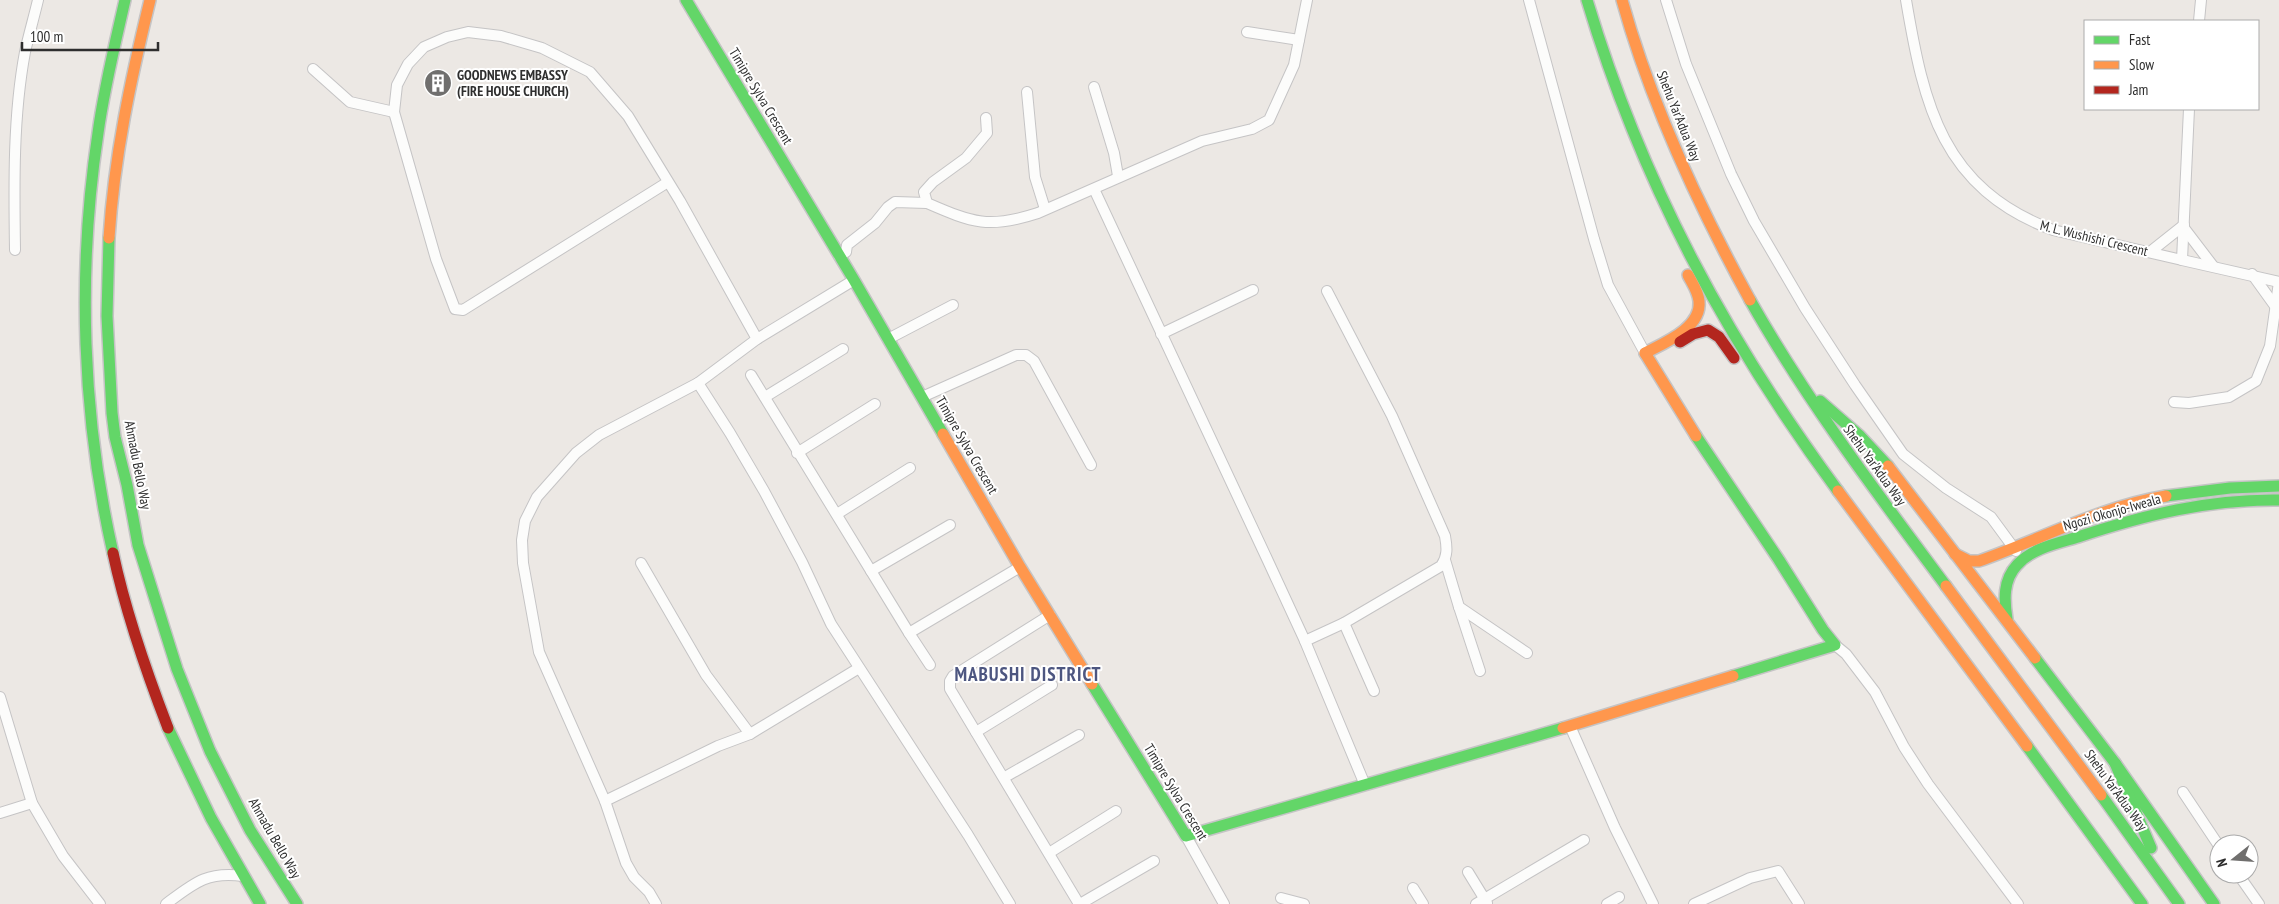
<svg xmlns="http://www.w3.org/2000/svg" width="2279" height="904" viewBox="0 0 2279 904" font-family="'PT Sans Narrow',sans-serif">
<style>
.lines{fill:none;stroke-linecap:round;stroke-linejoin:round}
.street-casing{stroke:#c5c4c5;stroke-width:12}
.fast-casing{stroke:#c5c4c5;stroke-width:14}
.slow-casing{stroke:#c5c4c5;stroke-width:14}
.jam-casing{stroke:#c5c4c5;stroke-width:14}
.street{stroke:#fcfcfb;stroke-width:10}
.fast{stroke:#63d668;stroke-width:11}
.slow{stroke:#ff974d;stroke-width:11}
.jam{stroke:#b3261e;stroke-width:11}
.labels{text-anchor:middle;stroke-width:4;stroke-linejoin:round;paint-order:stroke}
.poi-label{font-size:14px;font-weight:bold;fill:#2e2e2e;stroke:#fff;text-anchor:start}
.street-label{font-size:14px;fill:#2e2e2e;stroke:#fff}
.district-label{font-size:19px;font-weight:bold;letter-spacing:1px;fill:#4d5680;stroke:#fff}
</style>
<rect width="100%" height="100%" fill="#ece8e4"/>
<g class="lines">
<g class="street-casing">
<g id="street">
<polyline points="1529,0 1594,239 1608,285 1645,353"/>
<polyline points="1666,0 1686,64 1731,174 1754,221 1805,308 1855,385 1903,454 1946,488 1991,517 2016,551"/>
<path d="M1906 0C1924 106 1942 188 2053 230L2182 260 2189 109"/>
<polyline points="2199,21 2201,0"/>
<polyline points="1247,32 1299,40"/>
<polyline points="313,69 350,102 394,112"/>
<polyline points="1094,87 1114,153 1118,176"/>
<polyline points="1027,92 1035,177 1045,209"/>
<path d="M986 118 987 133 966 158 933 182 924 192 927 203C973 223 989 229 1038 213L1202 141 1252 129 1269 120 1294 65 1307 0"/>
<polyline points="668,182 463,310 455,309 436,259 394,112 397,85 408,64 424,47 447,37 468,32 501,36 542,48 590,72 628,116 680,201 757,339"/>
<polyline points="1094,189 1268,561 1305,641 1365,785"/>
<polyline points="2184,228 2213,266"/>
<path d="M15 250C14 184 13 116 25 52 29 34 34 17 38 0"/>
<polyline points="2150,252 2184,225"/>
<polyline points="839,256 846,252 847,245 875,223 888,207 895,202 927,203"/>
<polyline points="2182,260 2279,282"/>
<polyline points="2252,274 2275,306"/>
<polyline points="1161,334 1253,290"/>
<polyline points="888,339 953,305"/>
<polyline points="751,375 909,633 1020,567"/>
<polyline points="698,383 730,433 764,491 802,562 831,624 968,835 1010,904"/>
<polyline points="765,397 843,349"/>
<polyline points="922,397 1016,355 1026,355 1034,361 1091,465"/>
<polyline points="2174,402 2189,403 2229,397 2256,381 2270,346 2279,282"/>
<polyline points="797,453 875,404"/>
<polyline points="837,514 910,468"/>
<polyline points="1445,560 1459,607 1527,653"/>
<polyline points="641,563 706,675 750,734"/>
<polyline points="871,571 950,525"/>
<polyline points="1459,607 1480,671"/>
<polyline points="1050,615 953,676 950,681 950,689 1079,904"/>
<polyline points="1344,623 1374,691"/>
<polyline points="909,633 930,665"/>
<path d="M1305 641 1344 623 1441 566C1448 556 1447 547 1445 536L1392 416 1327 291"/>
<polyline points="1835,645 1846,654 1875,692 1904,747 1928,784 2018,904"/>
<polyline points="0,697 32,803 63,856 100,904"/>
<polyline points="1570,726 1615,828 1653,904"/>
<polyline points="976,732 1052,685"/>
<polyline points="1005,777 1079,735"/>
<polyline points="2183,792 2219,846"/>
<polyline points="605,801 718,746 750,734 859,668"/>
<polyline points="0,813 32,803"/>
<polyline points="1186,836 1224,904"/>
<polyline points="1049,853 1116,811"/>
<polyline points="1468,872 1487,903"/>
<polyline points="2238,874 2259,904"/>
<polyline points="1413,888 1423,904"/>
<polyline points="1281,898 1304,904"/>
<path d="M166 904C194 883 207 871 243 876"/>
<polyline points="656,904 649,892 634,877 626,863 605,801 539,652 523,563 522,540 525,521 537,497 576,453 599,435 698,383 757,339 854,280"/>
<polyline points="1080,904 1154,861"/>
<polyline points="1476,904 1584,840"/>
<polyline points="1607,904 1619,897"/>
<polyline points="1694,904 1750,878 1778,871 1799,904"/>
</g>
</g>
<g class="fast-casing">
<g id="fast">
<polyline points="686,0 854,280 943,434"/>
<path d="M1587 0C1641 181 1726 339 1838 491"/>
<polyline points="109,238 107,316 112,413 115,437 127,485 138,545 177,669 210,751 250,830 297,904"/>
<path d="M1750 300C1807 401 1877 493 1946 586"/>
<polyline points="1820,401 1860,436 1888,466"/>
<polyline points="1696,436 1779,560 1823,630 1835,645 1733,676"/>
<polyline points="2166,496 2230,488 2279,486"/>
<path d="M113 553C82 417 77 272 98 133 104 88 115 44 125 0"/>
<path d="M2007 619C2004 600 2003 580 2017 565 2032 548 2058 543 2078 537 2144 515 2209 499 2279 500"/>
<polyline points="2035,658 2115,763 2214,904"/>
<polyline points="1092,684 1186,836 1563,728"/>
<polyline points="168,728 211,818 260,904"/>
<polyline points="2027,746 2142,904"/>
<polyline points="2115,763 2151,848"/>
<polyline points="2101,795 2179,904"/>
</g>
</g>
<g class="slow-casing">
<g id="slow">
<path d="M1622 0C1651 105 1698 205 1750 300"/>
<path d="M109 238C114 157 131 78 150 0"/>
<polyline points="1645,353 1696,436"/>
<path d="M1645 353C1664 343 1702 328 1699 301 1698 291 1692 283 1688 275"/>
<polyline points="943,434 1020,567 1092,684"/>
<polyline points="1888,466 2035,658"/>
<polyline points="1838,491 2027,746"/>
<path d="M1955 554 1969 561H1979C2042 539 2100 507 2166 496"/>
<polyline points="1946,586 2101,795"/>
<polyline points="1563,728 1733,676"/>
</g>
</g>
<g class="jam-casing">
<g id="jam">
<polyline points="1680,342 1693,334 1708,330 1719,337 1734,358"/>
<path d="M113 553C126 614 146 671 168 728"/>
</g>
</g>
<use href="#street" class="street"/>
<use href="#fast" class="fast"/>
<use href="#slow" class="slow"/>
<use href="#jam" class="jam"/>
</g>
<defs>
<g id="building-disc" transform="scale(1.4375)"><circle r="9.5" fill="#706f6e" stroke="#fff"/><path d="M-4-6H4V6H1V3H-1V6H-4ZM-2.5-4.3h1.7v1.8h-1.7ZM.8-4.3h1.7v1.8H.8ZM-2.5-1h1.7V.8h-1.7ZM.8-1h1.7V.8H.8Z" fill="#fff"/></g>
</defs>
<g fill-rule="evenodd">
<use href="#building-disc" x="438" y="83"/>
</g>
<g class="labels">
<g class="poi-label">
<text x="457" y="80">GOODNEWS EMBASSY<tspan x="457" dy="16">(FIRE HOUSE CHURCH)</tspan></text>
</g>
<g class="street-label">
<text transform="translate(761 96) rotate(59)" y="5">Timipre Sylva Crescent</text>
<text transform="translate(1679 116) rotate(68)" y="5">Shehu Yar'Adua Way</text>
<text transform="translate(2094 238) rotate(14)" y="5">M. L. Wushishi Crescent</text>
<text transform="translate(967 445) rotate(60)" y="5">Timipre Sylva Crescent</text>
<text transform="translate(138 465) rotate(79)" y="5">Ahmadu Bello Way</text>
<text transform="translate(1875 465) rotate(54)" y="5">Shehu Yar'Adua Way</text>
<text transform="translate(2112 512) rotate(-16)" y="5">Ngozi Okonjo-Iweala</text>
<text transform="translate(2116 790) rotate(54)" y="5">Shehu Yar'Adua Way</text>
<text transform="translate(1176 792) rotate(59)" y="5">Timipre Sylva Crescent</text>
<text transform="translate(275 838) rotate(60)" y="5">Ahmadu Bello Way</text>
</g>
<g class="district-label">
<text x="1028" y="681">MABUSHI DISTRICT</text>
</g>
</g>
<rect x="2084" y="20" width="175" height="90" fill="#ffffff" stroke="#ababab"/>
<rect x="2094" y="36" width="25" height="8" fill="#63d668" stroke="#ababab"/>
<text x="2129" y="45" font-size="15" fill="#2e2e2e">Fast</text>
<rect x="2094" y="61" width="25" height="8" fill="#ff974d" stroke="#ababab"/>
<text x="2129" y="70" font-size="15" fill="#2e2e2e">Slow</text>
<rect x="2094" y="86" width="25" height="8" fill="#b3261e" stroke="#ababab"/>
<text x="2129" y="95" font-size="15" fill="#2e2e2e">Jam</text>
<g transform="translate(2234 859) rotate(253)"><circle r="24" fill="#ffffff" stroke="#ababab"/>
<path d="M0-4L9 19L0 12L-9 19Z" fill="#706f6e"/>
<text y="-8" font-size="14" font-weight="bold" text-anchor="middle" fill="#2e2e2e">N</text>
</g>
<path d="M22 42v8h136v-8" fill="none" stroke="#2e2e2e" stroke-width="2.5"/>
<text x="30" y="42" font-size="15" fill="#2e2e2e" stroke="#ffffff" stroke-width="4" paint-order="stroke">100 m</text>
</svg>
